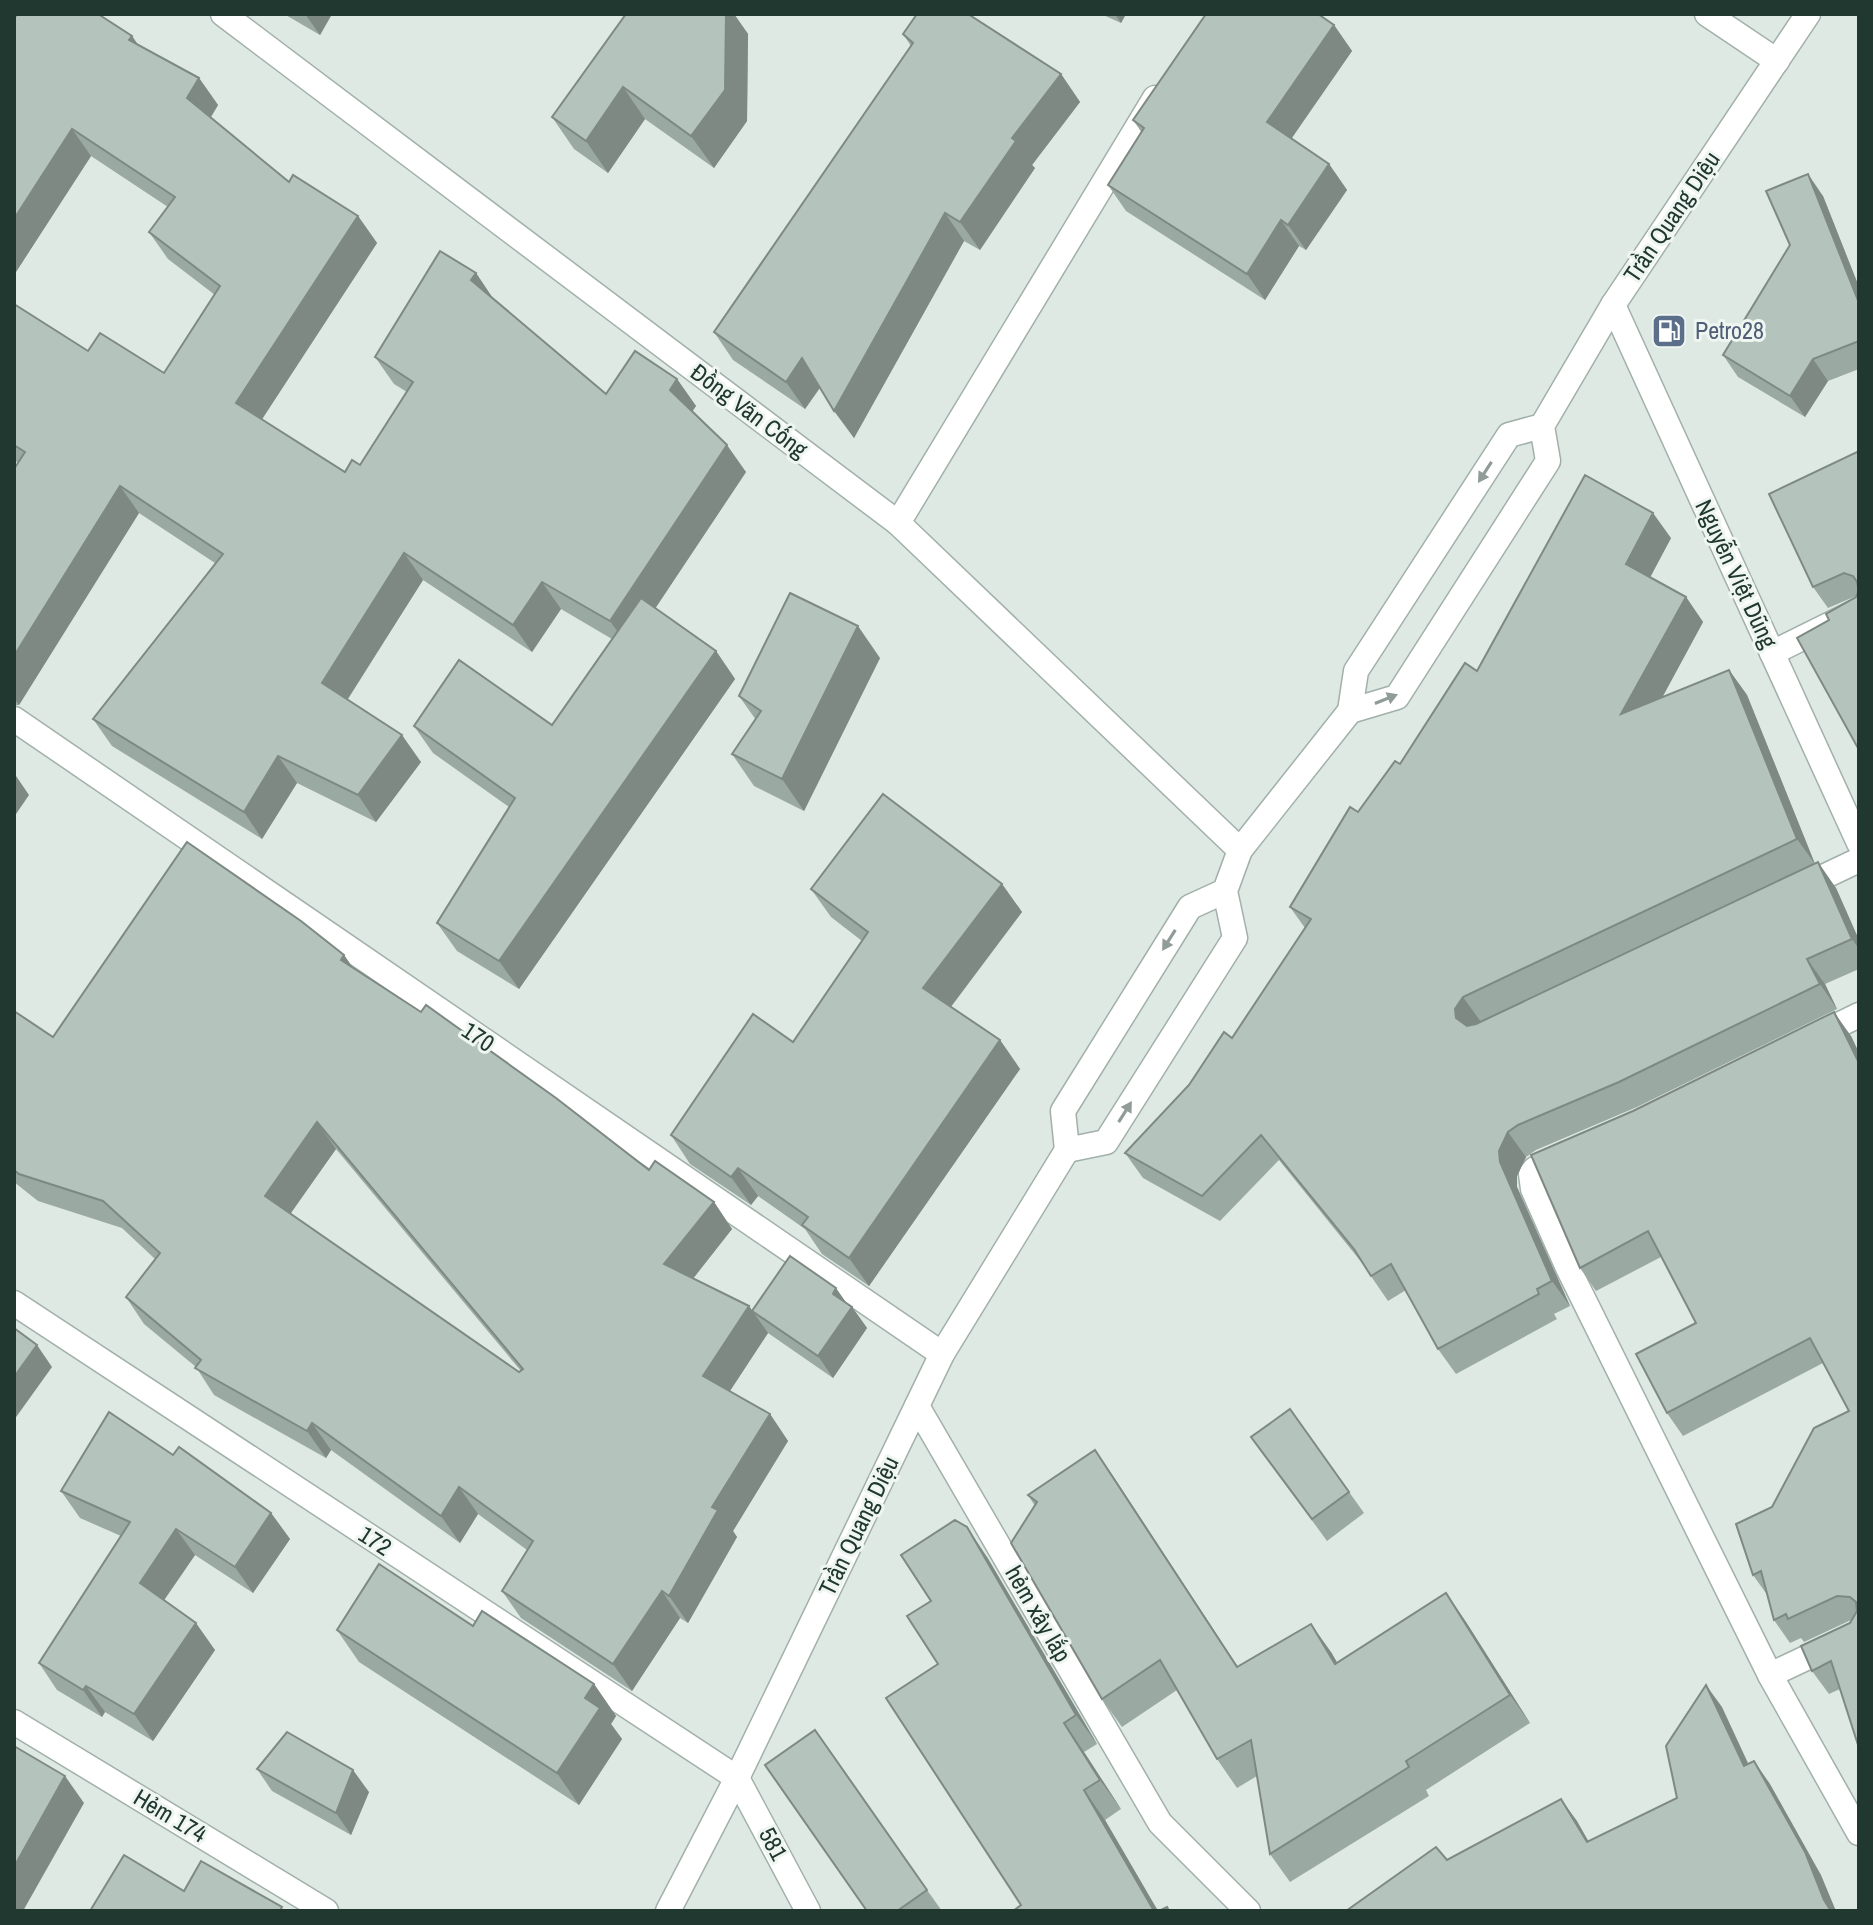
<svg xmlns="http://www.w3.org/2000/svg" width="1873" height="1925" viewBox="0 0 1873 1925" font-family="'Archivo Narrow',sans-serif">
<style>
.lines{fill:none;stroke-linecap:round;stroke-linejoin:round}
.minor-casing{stroke:#a2b0ab;stroke-width:27}
.minor{stroke:#fff;stroke-width:24}
.wall{fill:#9ba9a3;fill-rule:evenodd}
.shaded-wall{fill:#7e8984}
.building{fill:#b4c4bd;stroke:#7e8984;stroke-width:2;fill-rule:evenodd}
.oneway{fill:#909c98}
.labels{text-anchor:middle;stroke-width:6;stroke-linejoin:round;paint-order:stroke}
.street-label{font-size:24px;fill:#213831;stroke:#eff6f2}
.service-label{font-size:24px;fill:#4e5e75;stroke:#eff6f2;text-anchor:start}
</style>
<rect width="100%" height="100%" fill="#dee9e4"/>
<g class="lines">
<g class="minor-casing">
<g id="minor">
<polyline points="223,14 898,523 1240,850"/>
<polyline points="1707,14 1777,61"/>
<polyline points="1613,305 1859,843"/>
<polyline points="1542,426 1509,435 1356,671 1350,711 1397,697 1548,461 1542,426 1613,305 1808,14"/>
<polyline points="898,523 1155,98"/>
<polyline points="1772,653 1859,610"/>
<polyline points="14,719 942,1354"/>
<polyline points="1800,888 1859,860"/>
<polyline points="1225,891 1190,907 1063,1111 1067,1150 1106,1142 1235,938 1225,891 1240,850 1350,711"/>
<polyline points="1812,1038 1859,1015"/>
<polyline points="1565,1154 1535,1169 1531,1174 1533,1189 1568,1268 1770,1675 1859,1833"/>
<polyline points="14,1303 737,1778 808,1911"/>
<polyline points="917,1406 1160,1823 1248,1911"/>
<polyline points="1770,1675 1859,1633"/>
<polyline points="14,1722 326,1911"/>
<polyline points="668,1911 737,1778 942,1354 1067,1150"/>
</g>
</g>
<use href="#minor" class="minor"/>
</g>
<g class="wall">
<polygon points="284,14 332,14 320,35"/>
<polygon points="626,14 734,14 748,34 747,121 714,168 645,119 608,173 574,149 552,117"/>
<polygon points="1101,14 1126,14 1121,23"/>
<polygon points="14,19 132,36 139,46 199,78 218,105 211,117 289,182 358,216 377,243 262,419 345,472 360,465 407,392 394,384 375,357 476,273 494,300 606,394 677,379 696,406 692,412 746,472 655,608 716,651 735,679 519,989 457,951 437,923 509,807 433,753 414,726 552,725 612,639 561,609 532,652 423,580 347,699 421,762 376,822 297,783 262,839 112,746 93,719 215,563 139,513 19,705 14,705 14,469 18,463 14,460 14,304 88,351 164,373 215,295 168,259 149,232 168,207 91,156 14,275"/>
<polygon points="1334,25 1352,51 1291,138 1329,164 1347,190 1306,250 1299,246 1265,300 1126,211 1108,185 1142,133 1133,120"/>
<polygon points="903,34 1061,74 1080,102 1032,165 1035,168 980,250 964,241 854,438 820,388 805,409 733,360 714,332 911,46"/>
<polygon points="1823,196 1859,287 1859,369 1828,381 1805,417 1738,377 1723,355"/>
<polygon points="1859,451 1859,750 1829,620 1856,596 1828,608 1813,587"/>
<polygon points="1671,538 1650,577 1686,597 1703,622 1662,698 1729,670 1747,695 1815,864 1836,888 1859,940 1859,969 1825,984 1837,1009 1637,1107 1536,1150 1526,1157 1517,1176 1517,1187 1570,1306 1554,1314 1557,1319 1456,1374 1438,1349 1406,1290 1388,1301 1362,1263 1279,1160 1220,1221 1143,1178 1125,1153 1232,1038 1305,928 1290,907 1358,812 1400,764 1477,671"/>
<polygon points="880,658 804,811 754,786 732,754 756,720 739,696"/>
<polygon points="1002,884 1022,912 951,1007 1000,1040 1020,1069 869,1286 822,1254 805,1229 758,1196 751,1205 690,1164 671,1135 793,1042 862,941 831,917 811,889"/>
<path d="M344 955 352 967 649 1170 714 1202 732 1229 693 1279 749 1306 752 1311 846 1303 852 1307 867 1328 833 1378 768 1333 730 1391 770 1414 788 1441 733 1531 737 1537 688 1623 680 1618 632 1691 521 1618 502 1591 527 1550 478 1514 460 1543 331 1450 326 1458 214 1395 196 1367 144 1324 126 1297 155 1259 122 1228 38 1201 14 1182V1011L53 1037ZM336 1149 521 1371 519 1372 290 1213Z"/>
<polygon points="1851,1036 1859,1053 1859,1748 1840,1689 1829,1694 1812,1671 1851,1620 1804,1642 1801,1638 1790,1643 1774,1620 1768,1596 1753,1575 1772,1507 1849,1411 1823,1363 1683,1436 1667,1413 1696,1323 1661,1257 1596,1291 1580,1268 1633,1111"/>
<polygon points="1290,1409 1364,1513 1327,1541 1251,1437"/>
<polygon points="1095,1450 1238,1667 1331,1652 1337,1663 1446,1593 1466,1622 1530,1723 1426,1790 1429,1796 1290,1882 1270,1854 1257,1776 1237,1788 1217,1759 1177,1690 1122,1727 1102,1699 1035,1506 1028,1495"/>
<polygon points="173,1455 271,1513 290,1539 253,1593 195,1555 164,1600 215,1650 153,1741 105,1712 102,1717 57,1690 39,1663 121,1536 80,1518 61,1491"/>
<polygon points="987,1557 1097,1744 1084,1752 1121,1809 1105,1820 1158,1911 1013,1911 1021,1905 938,1664 931,1601"/>
<polygon points="473,1626 594,1684 616,1716 611,1724 622,1739 579,1805 359,1662 337,1630"/>
<polygon points="257,1769 369,1792 351,1835 272,1791"/>
<polygon points="927,1890 942,1911 867,1911"/>
</g>
<g class="shaded-wall">
<polygon points="305,14 332,14 320,35"/>
<polygon points="726,14 734,14 748,34 747,121 714,168 691,136"/>
<polygon points="1115,14 1126,14 1121,23"/>
<polygon points="1334,25 1352,51 1285,148 1267,122"/>
<polygon points="132,36 150,63 129,40"/>
<polygon points="1061,74 1080,102 1032,165 1035,168 980,250 960,222 1012,138"/>
<polygon points="199,78 218,105 206,125 187,98"/>
<polygon points="623,87 645,119 608,173 586,141"/>
<polygon points="72,129 91,156 14,275 14,219"/>
<polygon points="1329,164 1347,190 1306,250 1288,225"/>
<polygon points="1808,174 1823,196 1859,287 1859,303"/>
<polygon points="945,213 964,241 854,438 834,411"/>
<polygon points="358,216 377,243 255,430 236,403"/>
<polygon points="1281,220 1299,246 1265,300 1247,274"/>
<polygon points="476,273 494,300 471,280"/>
<polygon points="802,358 821,386 805,409 786,382"/>
<polygon points="1813,359 1828,381 1805,417 1790,396"/>
<polygon points="677,379 696,406 688,417 670,390"/>
<polygon points="727,445 746,472 629,648 610,621"/>
<polygon points="120,486 139,513 19,705 14,698 14,656"/>
<polygon points="1653,513 1671,538 1644,589 1626,564"/>
<polygon points="404,553 423,580 341,710 322,683"/>
<polygon points="542,582 561,609 532,652 513,625"/>
<polygon points="1686,597 1703,622 1639,740 1621,714"/>
<polygon points="858,626 880,658 804,811 782,779"/>
<polygon points="716,651 735,679 519,989 499,961"/>
<polygon points="1729,670 1747,695 1815,864 1797,839"/>
<polygon points="402,735 421,762 376,822 358,795"/>
<polygon points="278,756 297,783 262,839 244,812"/>
<polygon points="14,773 29,795 14,817"/>
<polygon points="1818,862 1836,888 1859,940 1859,949 1852,939"/>
<polygon points="1002,884 1022,912 943,1017 923,988"/>
<polygon points="344,955 363,982 341,960"/>
<polygon points="1807,959 1825,984 1837,1009 1820,984"/>
<polygon points="1463,997 1481,1022 1474,1043 1456,1018 1455,1009"/>
<polygon points="1834,1012 1851,1036 1859,1053 1859,1063"/>
<polygon points="1000,1040 1020,1069 869,1286 849,1258"/>
<polygon points="317,1122 336,1149 284,1223 265,1196"/>
<polygon points="1508,1132 1526,1157 1517,1176 1517,1187 1570,1306 1552,1281 1500,1162 1499,1151"/>
<polygon points="738,1168 758,1196 751,1205 731,1177"/>
<polygon points="714,1202 732,1229 683,1291 664,1264"/>
<polygon points="836,1288 850,1308 852,1307 867,1328 833,1378 818,1356 833,1294"/>
<polygon points="749,1306 768,1333 722,1403 703,1376"/>
<polygon points="37,1345 52,1367 14,1420 14,1377"/>
<polygon points="770,1414 788,1441 733,1531 737,1537 688,1623 669,1596 712,1507"/>
<polygon points="312,1423 331,1450 326,1458 307,1431"/>
<polygon points="1095,1450 1115,1479 1257,1696 1237,1667"/>
<polygon points="459,1487 478,1514 460,1543 441,1516"/>
<polygon points="271,1513 290,1539 253,1593 235,1567"/>
<polygon points="967,1527 987,1557 1097,1744 1076,1715"/>
<polygon points="176,1529 195,1555 158,1609 140,1583"/>
<polygon points="662,1591 680,1618 632,1691 613,1664"/>
<polygon points="1446,1593 1466,1622 1530,1723 1510,1695"/>
<polygon points="196,1623 215,1650 153,1741 134,1714"/>
<polygon points="1311,1624 1331,1652 1355,1693 1335,1664"/>
<polygon points="594,1684 616,1716 611,1724 622,1739 579,1805 557,1773 585,1698"/>
<polygon points="1706,1685 1722,1707 1760,1789 1744,1766"/>
<polygon points="86,1686 105,1712 102,1717 83,1690"/>
<polygon points="1064,1723 1084,1752 1121,1809 1100,1780"/>
<polygon points="1754,1761 1770,1784 1821,1875 1836,1911 1831,1911 1824,1900"/>
<polygon points="353,1770 369,1792 351,1835 336,1813"/>
<polygon points="65,1776 84,1803 23,1911 14,1911 14,1867"/>
<polygon points="1084,1790 1105,1820 1158,1911 1154,1911"/>
<polygon points="1561,1799 1577,1821 1602,1865 1587,1842"/>
</g>
<g class="building">
<polygon points="17,14 98,14 132,36 129,40 199,78 187,98 289,182 293,175 358,216 236,403 345,472 352,460 360,465 413,382 375,357 440,251 476,273 471,280 606,394 635,351 677,379 670,390 727,445 610,621 542,582 513,625 404,553 322,683 402,735 358,795 278,756 244,812 93,719 223,554 120,486 14,656 14,469 25,452 14,445 14,304 88,351 100,333 164,373 220,286 149,232 175,197 72,129 14,219 14,19"/>
<polygon points="626,14 726,14 725,90 691,136 623,87 586,141 552,117"/>
<polygon points="917,14 968,14 1061,74 1012,138 1016,141 960,222 945,213 834,411 802,358 786,382 714,332 913,43 903,34"/>
<polygon points="1206,14 1318,14 1334,25 1267,122 1329,164 1288,225 1281,220 1247,274 1108,185 1144,128 1133,120"/>
<polygon points="1808,174 1859,303 1859,341 1813,359 1790,396 1723,355 1790,245 1766,191"/>
<polygon points="1859,451 1859,750 1797,638 1829,620 1826,614 1856,597 1859,590 1857,582 1853,576 1844,573 1813,587 1769,494"/>
<polygon points="1585,475 1653,513 1626,564 1686,597 1621,714 1729,670 1797,839 1463,997 1455,1009 1456,1018 1467,1026 1476,1024 1818,862 1852,939 1807,959 1820,984 1619,1082 1518,1125 1508,1132 1499,1151 1500,1162 1552,1281 1537,1289 1539,1294 1438,1349 1391,1264 1371,1276 1354,1249 1261,1135 1202,1196 1125,1153 1189,1085 1224,1032 1232,1038 1311,919 1290,907 1350,807 1358,812 1395,761 1400,764 1465,663 1477,671"/>
<polygon points="790,593 858,626 782,779 732,754 761,711 739,696"/>
<polygon points="641,598 716,651 499,961 437,923 515,798 414,726 459,660 552,725"/>
<polygon points="883,794 1002,884 923,988 1000,1040 849,1258 802,1225 808,1217 738,1168 731,1177 671,1135 753,1014 793,1042 868,932 811,889"/>
<path d="M187 842 301 921 344 955 341 960 421 1012 426 1005 556 1098 649 1170 655 1161 714 1202 664 1264 749 1306 703 1376 770 1414 712 1507 718 1510 669 1596 662 1591 613 1664 502 1591 533 1541 459 1487 441 1516 312 1423 307 1431 195 1368 201 1360 126 1297 160 1253 103 1201 19 1174 14 1170V1011L53 1037ZM317 1122 523 1369 519 1372 265 1196Z"/>
<polygon points="1834,1012 1859,1063 1859,1748 1831,1661 1812,1671 1801,1646 1850,1623 1857,1611 1856,1602 1850,1597 1837,1596 1788,1619 1786,1614 1774,1620 1761,1571 1753,1575 1736,1524 1772,1507 1814,1428 1849,1411 1810,1338 1667,1413 1636,1354 1696,1323 1648,1231 1580,1268 1531,1155 1633,1111"/>
<polygon points="790,1256 836,1288 833,1294 852,1307 818,1356 752,1311"/>
<polygon points="14,1328 37,1345 14,1377"/>
<polygon points="1290,1409 1349,1492 1312,1519 1251,1437"/>
<polygon points="109,1412 173,1455 179,1447 271,1513 235,1567 176,1529 140,1583 196,1623 134,1714 86,1686 83,1690 39,1663 130,1522 61,1491"/>
<polygon points="1095,1450 1237,1667 1311,1624 1335,1664 1446,1593 1510,1695 1406,1761 1409,1767 1270,1854 1251,1740 1217,1759 1160,1660 1102,1699 1011,1543 1037,1502 1028,1495"/>
<polygon points="955,1520 967,1527 1076,1715 1064,1723 1100,1780 1084,1790 1154,1911 1013,1911 1021,1905 886,1698 938,1664 907,1616 931,1601 901,1555"/>
<polygon points="379,1564 473,1626 482,1611 594,1684 585,1698 600,1708 557,1773 337,1630"/>
<polygon points="1706,1685 1744,1766 1754,1761 1805,1852 1824,1900 1831,1911 1346,1911 1436,1847 1447,1860 1561,1799 1587,1842 1677,1798 1666,1746"/>
<polygon points="815,1730 927,1890 897,1911 867,1911 765,1765"/>
<polygon points="287,1732 353,1770 336,1813 257,1769"/>
<polygon points="14,1746 65,1776 14,1867"/>
<polygon points="124,1855 184,1891 201,1861 282,1907 280,1911 90,1911"/>
<polygon points="1167,1907 1169,1911 1159,1911"/>
</g>
<defs><path id="oneway-solid" d="M-6-.8H1V-3.2L6.5 0L1 3.2V.8H-6Z" transform="scale(2)"/></defs>
<g class="oneway">
<use href="#oneway-solid" transform="translate(1485 472) rotate(123)"/>
<use href="#oneway-solid" transform="translate(1386 699) rotate(-22)"/>
<use href="#oneway-solid" transform="translate(1169 940) rotate(122)"/>
<use href="#oneway-solid" transform="translate(1125 1112) rotate(-58)"/>
</g>
<defs>
<g id="fuel-square" transform="scale(1.8)"><rect x="-9" y="-9" width="18" height="18" rx="4" fill="#5c6f8a" stroke="#eff6f2"/><path d="M-5.5-6h7V0h2V4h1.3V-2.5L3-4.5l.8-.8L6-3V5H2.5V1h-1V6h-7ZM-4.2-4.7v3.2H.2V-4.7Z" fill="#fff"/></g>
</defs>
<g fill-rule="evenodd">
<use href="#fuel-square" x="1669" y="331"/>
</g>
<g class="labels">
<g class="street-label">
<text transform="translate(1672 217) rotate(-56)" y="8">Trần Quang Diệu</text>
<text transform="translate(749 411) rotate(37)" y="8">Đồng Văn Cống</text>
<text transform="translate(1736 574) rotate(65)" y="8">Nguyễn Việt Dũng</text>
<text transform="translate(478 1037) rotate(34)" y="8">170</text>
<text transform="translate(859 1526) rotate(-64)" y="8">Trần Quang Diệu</text>
<text transform="translate(375 1541) rotate(33)" y="8">172</text>
<text transform="translate(1038 1614) rotate(60)" y="8">hẻm xây lắp</text>
<text transform="translate(170 1816) rotate(31)" y="8">Hẻm 174</text>
<text transform="translate(773 1844) rotate(62)" y="8">581</text>
</g>
<g class="service-label">
<text x="1695" y="339">Petro28</text>
</g>
</g>
<rect width="1873" height="1925" fill="none" stroke="#213831" stroke-width="32"/>
</svg>
